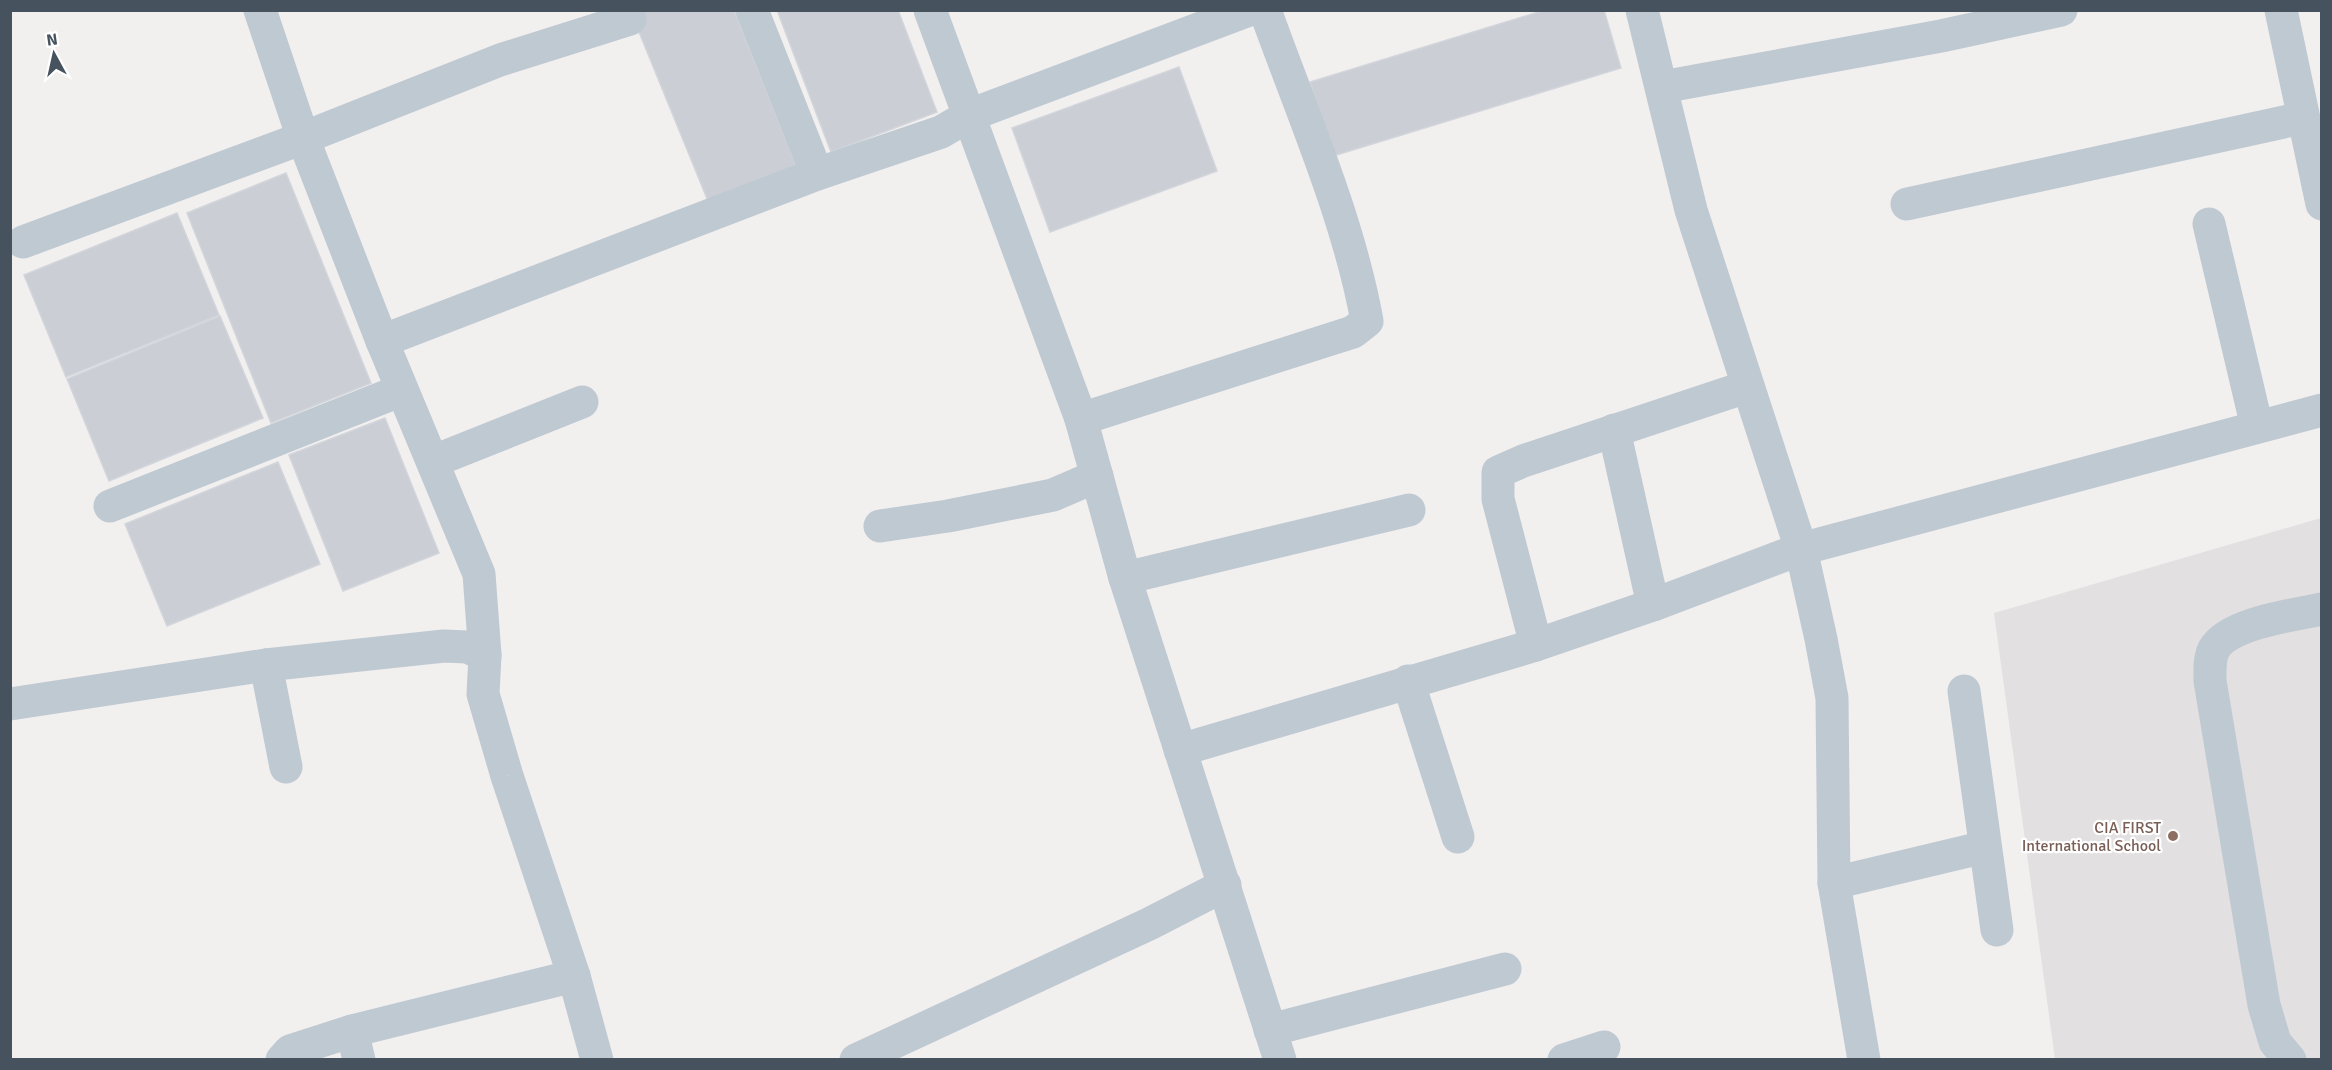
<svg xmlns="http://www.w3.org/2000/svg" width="2332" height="1070" viewBox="0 0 2332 1070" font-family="Signika,sans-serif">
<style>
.education{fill:#e3e0e1}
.building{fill:#cbced4;stroke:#d2d5db;stroke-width:1.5}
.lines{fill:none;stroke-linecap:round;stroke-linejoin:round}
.minor{stroke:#bfc9d2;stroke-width:33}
.education-dot{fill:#8d6e63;stroke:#fff;stroke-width:2}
.labels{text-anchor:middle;stroke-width:4.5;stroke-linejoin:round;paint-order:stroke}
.education-label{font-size:16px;fill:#785e54;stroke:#fff;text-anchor:end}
</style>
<rect width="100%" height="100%" fill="#f2efef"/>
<polygon class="education" points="2321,518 2321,1059 2055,1059 1994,613"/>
<g class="building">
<polygon points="630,10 734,10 796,165 708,201"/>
<polygon points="777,10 898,10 937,112 831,152"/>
<polygon points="1545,10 1604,10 1621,68 1333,156 1310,82"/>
<polygon points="1179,67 1217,171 1050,232 1012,128"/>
<polygon points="286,173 371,383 271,423 187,213"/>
<polygon points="177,213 219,315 66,377 24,275"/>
<polygon points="220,316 263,418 109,481 67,379"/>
<polygon points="385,418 439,553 343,591 289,455"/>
<polygon points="278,462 320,564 167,626 125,524"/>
</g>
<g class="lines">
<g class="minor">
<polyline points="260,10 303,138 382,341 479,574 485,655 483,694 507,776 574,976 597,1060"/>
<polyline points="752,10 817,174"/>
<polyline points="930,10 1081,419 1125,578 1280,1060"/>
<polyline points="1642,10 1691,210 1801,549 1821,639 1832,698 1834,883 1864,1060"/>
<polyline points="2281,10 2322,204"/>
<polyline points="1662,87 1941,36 2061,10"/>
<polyline points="1907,204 2302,118"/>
<polyline points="2209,224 2257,427"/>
<polyline points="23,242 303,138 500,60 630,19"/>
<polyline points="382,341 817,174 941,132 970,115 1249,10"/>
<path d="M1081 419 1353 332 1367 321C1348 216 1301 111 1265 10"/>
<polyline points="1614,430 1653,605"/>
<polyline points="434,461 582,402"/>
<polyline points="110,506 402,390"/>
<polyline points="880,526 948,516 1053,495 1097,476"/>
<polyline points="1125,578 1409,510"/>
<polyline points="1536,645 1653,605 1801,549 2322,410"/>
<polyline points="266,665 286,767"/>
<polyline points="1408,681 1458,837"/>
<polyline points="1964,691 1997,930"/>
<polyline points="10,704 266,665 444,646 467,647 485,655"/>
<polyline points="1180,750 1536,645 1498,499 1498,472 1523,461 1746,387"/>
<polyline points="1834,883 1985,847"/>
<polyline points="1270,1030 1505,969"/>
<polyline points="352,1031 359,1060"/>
<polyline points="282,1060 290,1051 352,1031 574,976"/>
<polyline points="856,1060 1149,924 1225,885"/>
<polyline points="1564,1060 1604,1047"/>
<path d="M2290 1060 2275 1042 2264 1005 2210 681C2210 670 2209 659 2214 649 2229 623 2294 615 2322 609"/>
</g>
</g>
<circle class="education-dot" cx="2173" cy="836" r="6"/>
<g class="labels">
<g class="education-label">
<text x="2161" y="833">CIA FIRST<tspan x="2161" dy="18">International School</tspan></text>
</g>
</g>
<rect width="2332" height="1070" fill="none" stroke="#46525d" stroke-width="24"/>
<g transform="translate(54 54) rotate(352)" stroke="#ffffff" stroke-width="4.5" paint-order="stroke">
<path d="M0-4.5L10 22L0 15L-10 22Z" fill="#46525d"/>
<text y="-9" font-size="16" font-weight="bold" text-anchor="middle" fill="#46525d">N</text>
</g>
</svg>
